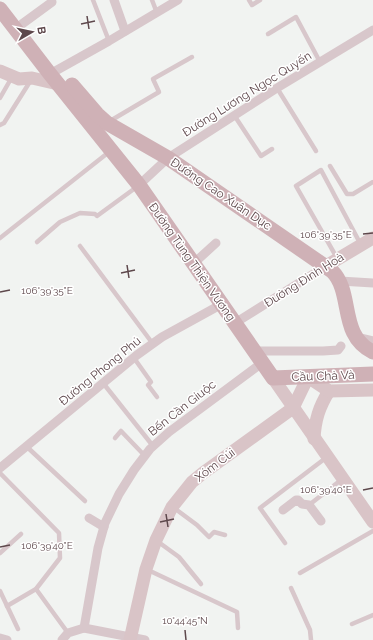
<svg xmlns="http://www.w3.org/2000/svg" width="373" height="640" viewBox="0 0 373 640" font-family="Raleway,sans-serif">
<style>
.lines{fill:none;stroke-linecap:round;stroke-linejoin:round}
.lane{stroke:#d8c7cb;stroke-width:4.5}
.street{stroke:#d8c7cb;stroke-width:9}
.secondary{stroke:#d9c4c7;stroke-width:13}
.primary{stroke:#cfb1b6;stroke-width:15}
.ticks{fill:none;stroke:#5e484c;stroke-width:1.5}
.labels{text-anchor:middle;stroke-width:3;stroke-linejoin:round;paint-order:stroke}
.street-label{font-size:12px;fill:#5e484c;stroke:#fff}
.ticks-label{font-size:10px;text-anchor:middle;fill:#5e484c;stroke:#fff;stroke-width:3;stroke-linejoin:round;paint-order:stroke}
</style>
<rect width="100%" height="100%" fill="#f1f3f1"/>
<g class="lines">
<g class="lane">
<polyline points="93,0 109,41"/>
<polyline points="152,0 157,13"/>
<polyline points="249,0 252,5 260,0"/>
<polyline points="268,34 296,17 320,62"/>
<polyline points="277,88 316,151"/>
<polyline points="0,98 12,77"/>
<polyline points="234,115 261,156 272,149"/>
<polyline points="110,121 159,92 153,79 192,57"/>
<polyline points="0,125 4,123 31,80"/>
<polyline points="330,166 347,194 353,194 373,182"/>
<polyline points="0,238 109,152"/>
<polyline points="37,242 60,222 80,213 95,214 97,216 138,186"/>
<polyline points="80,246 153,344"/>
<polyline points="337,258 296,186 321,170 360,243"/>
<polyline points="134,358 151,382 148,385 157,397"/>
<polyline points="103,383 153,446"/>
<polyline points="115,438 121,431 145,456"/>
<polyline points="26,446 85,501"/>
<polyline points="0,473 59,533 60,558 36,589 7,606"/>
<polyline points="309,505 341,480"/>
<polyline points="174,508 197,525 209,537 214,532 225,535"/>
<polyline points="157,541 179,557 201,584 187,567"/>
<polyline points="285,543 260,508 327,457"/>
<polyline points="0,553 21,534"/>
<polyline points="148,570 237,612 238,628"/>
<polyline points="300,573 373,531"/>
<polyline points="291,588 310,630 311,640"/>
<polyline points="36,589 68,633"/>
<polyline points="0,591 18,629"/>
<polyline points="352,624 373,615"/>
</g>
<g class="street">
<polyline points="114,0 125,31"/>
<polyline points="22,24 52,2"/>
<polyline points="50,74 109,41 178,0"/>
<polyline points="139,185 168,158 277,88 373,30"/>
<polyline points="193,264 216,243"/>
<polyline points="340,281 373,283"/>
<polyline points="235,323 326,266"/>
<polyline points="357,337 373,341"/>
<polyline points="254,351 323,351 338,350 341,346"/>
<polyline points="0,468 137,355 162,337 222,304"/>
<polyline points="283,510 296,500 298,500 302,504 309,505 321,521"/>
<polyline points="89,518 104,527"/>
<polyline points="84,628 98,548 105,523 119,494 134,470 150,449 169,432 262,363"/>
<polyline points="0,638 7,640"/>
<polyline points="62,640 68,633 84,628 145,640"/>
</g>
<g class="secondary">
<polyline points="0,71 19,79 32,78 58,84"/>
<polyline points="326,266 373,238"/>
<polyline points="273,378 373,522"/>
<path d="M314 439C315 420 319 407 329 391"/>
<polyline points="130,640 146,569 156,540 172,507 192,482 203,473 293,408 308,377 329,391 373,390"/>
</g>
<g class="primary">
<polyline points="0,9 50,74 139,185 273,378 373,374"/>
<path d="M72 85 97 114 107 123 168 158 332 271C354 293 338 335 373 352"/>
</g>
</g>
<path class="ticks" d="M87 16 89 29M81 24 95 21M363 234 373 233M127 265 129 278M121 273 135 270M0 292 10 290M363 490 373 488M166 514 168 527M160 522 174 519M0 547 10 545M185 630 186 640"/>
<g class="labels">
<g class="street-label">
<text transform="translate(247 94) rotate(-32)" y="4">Đường Lương Ngọc Quyến</text>
<text transform="translate(221 194) rotate(34)" y="4">Đường Cao Xuân Dục</text>
<text transform="translate(192 262) rotate(55)" y="4">Đường Tùng Thiện Vương</text>
<text transform="translate(304 280) rotate(-32)" y="4">Đường Đình Hoà</text>
<text transform="translate(100 371) rotate(-39)" y="4">Đường Phong Phú</text>
<text transform="translate(323 376) rotate(-2)" y="4">Cầu Chà Và</text>
<text transform="translate(182 408) rotate(-38)" y="4">Bến Cần Giuộc</text>
<text transform="translate(215 465) rotate(-37)" y="4">Xóm Củi</text>
</g>
</g>
<g class="ticks-label">
<text x="326" y="238">106°39'35"E</text>
<text x="47" y="294">106°39'35"E</text>
<text x="326" y="493">106°39'40"E</text>
<text x="47" y="549">106°39'40"E</text>
<text x="185" y="624">10°44'45"N</text>
</g>
<g transform="translate(32 32) rotate(81)" stroke="#ffffff" stroke-width="3" paint-order="stroke">
<path d="M0-3L7 15L0 10L-7 15Z" fill="#5e484c"/>
<text y="-6" font-size="11" font-weight="bold" text-anchor="middle" fill="#5e484c">B</text>
</g>
</svg>
